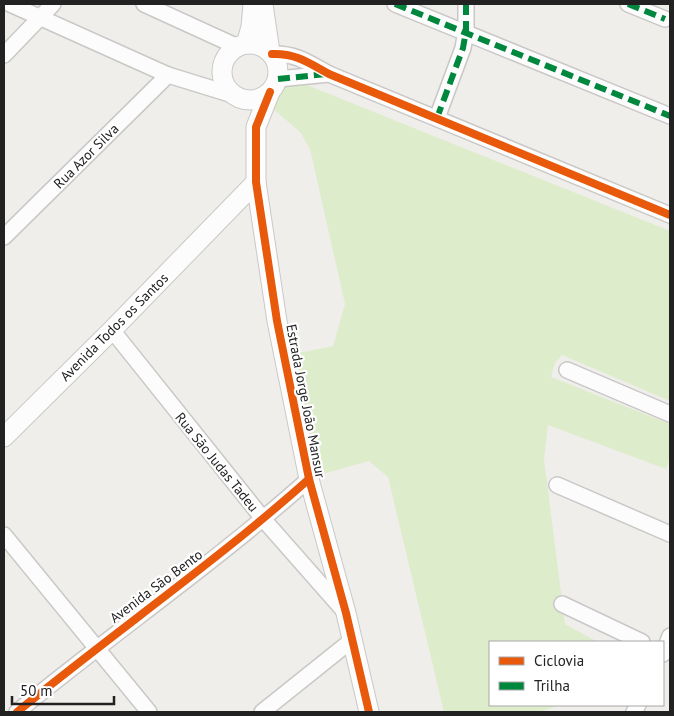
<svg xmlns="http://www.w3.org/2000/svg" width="674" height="716" viewBox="0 0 674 716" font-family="'PT Sans',sans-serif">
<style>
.grass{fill:#ddeccb}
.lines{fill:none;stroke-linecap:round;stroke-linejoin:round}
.minor-casing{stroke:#c9c8c7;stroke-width:18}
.tertiary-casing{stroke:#c9c8c7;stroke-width:21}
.minor{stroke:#fdfcfc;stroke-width:15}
.tertiary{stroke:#fdfcfc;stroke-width:19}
.quiet{stroke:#00873e;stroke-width:6;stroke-dasharray:12 6;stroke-linecap:butt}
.cycleway-casing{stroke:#fff;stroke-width:11}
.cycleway{stroke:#e8590c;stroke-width:8}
.labels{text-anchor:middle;stroke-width:4.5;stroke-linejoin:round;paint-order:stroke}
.street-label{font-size:14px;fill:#222;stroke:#fff}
</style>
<rect width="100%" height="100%" fill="#f0eeeb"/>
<polygon class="grass" points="292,79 670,231 670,401 562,355 555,363 551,377 670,424 670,457 666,469 548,425 544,459 565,624 598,642 490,642 490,705 560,705 539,712 444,712 388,477 369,461 319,475 294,354 333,346 345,304 310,149 300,132 271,107 273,95 284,80"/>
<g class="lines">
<g class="minor-casing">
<g id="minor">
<polyline points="10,4 168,75 233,95"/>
<polyline points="144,4 238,47"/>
<polyline points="395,4 670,116"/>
<polyline points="628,4 665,19"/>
<path d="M272 54C296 53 309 63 329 74L670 215"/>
<polyline points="4,55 53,4"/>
<polyline points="278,79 329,74"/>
<polyline points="437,118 463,48 466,31 466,4"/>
<polyline points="4,237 168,75"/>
<polyline points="112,330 264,520 345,612"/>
<polyline points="567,370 670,414"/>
<polyline points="557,485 670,534"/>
<polyline points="4,535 149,712"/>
<polyline points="562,604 642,642"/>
<polyline points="663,654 670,636"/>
<path d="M17 712C113 633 216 562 309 479"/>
<polyline points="262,712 352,640"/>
<polyline points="634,712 638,705"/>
</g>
</g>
<g class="tertiary-casing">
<g id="tertiary">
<polyline points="263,4 270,52"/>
<polyline points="246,44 251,27 253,4"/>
<circle cx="250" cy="72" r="28"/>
<polyline points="270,92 256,127 256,182 277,321 309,479 346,613 369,712"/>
<polyline points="4,437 112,330 256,182"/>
</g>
</g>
<use href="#minor" class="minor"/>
<use href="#tertiary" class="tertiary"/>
<g class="quiet">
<polyline points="395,4 670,116"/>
<polyline points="628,4 665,19"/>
<polyline points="278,79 327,74"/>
<polyline points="437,118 463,48 466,31 466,4"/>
</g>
<g class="cycleway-casing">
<g id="cycleway">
<path d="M272 54C296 53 309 63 329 74L670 215"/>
<polyline points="270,92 256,127 256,182 277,321 309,479 346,613 369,712"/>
<path d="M17 712C113 633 216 562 309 479"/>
</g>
</g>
<use href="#cycleway" class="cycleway"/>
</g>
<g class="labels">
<g class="street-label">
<text transform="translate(86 156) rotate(-45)" y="5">Rua Azor Silva</text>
<text transform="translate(114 327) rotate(-45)" y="5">Avenida Todos os Santos</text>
<text transform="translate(306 401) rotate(79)" y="5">Estrada Jorge João Mansur</text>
<text transform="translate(217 462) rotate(51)" y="5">Rua São Judas Tadeu</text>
<text transform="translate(156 586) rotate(-37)" y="5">Avenida São Bento</text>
</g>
</g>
<rect width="674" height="716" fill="none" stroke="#222222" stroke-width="10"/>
<rect x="489" y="641" width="175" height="65" fill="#ffffff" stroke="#a7a7a7"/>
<rect x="499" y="657" width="25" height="8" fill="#e8590c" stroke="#a7a7a7"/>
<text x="534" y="666" font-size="15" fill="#222222">Ciclovia</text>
<rect x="499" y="682" width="25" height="8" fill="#00873e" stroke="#a7a7a7"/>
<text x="534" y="691" font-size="15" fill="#222222">Trilha</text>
<path d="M12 696v8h102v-8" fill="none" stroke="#222222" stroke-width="2.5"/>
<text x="20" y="696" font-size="15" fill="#222222" stroke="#ffffff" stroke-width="4" paint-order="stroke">50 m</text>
</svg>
